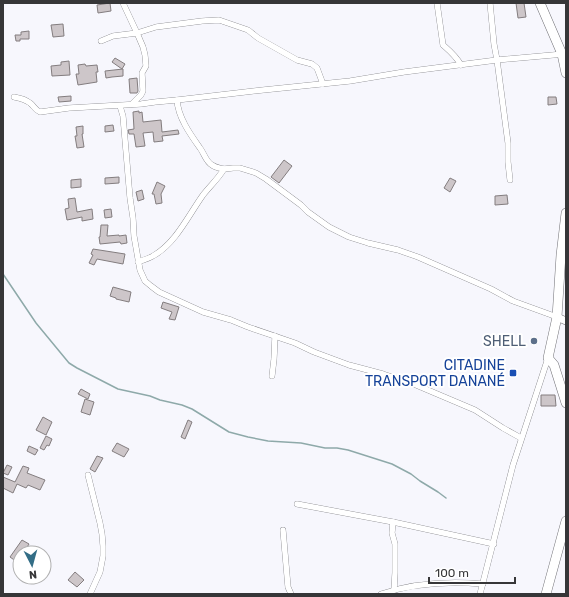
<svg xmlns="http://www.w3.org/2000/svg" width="569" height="597" viewBox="0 0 569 597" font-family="Rubik,sans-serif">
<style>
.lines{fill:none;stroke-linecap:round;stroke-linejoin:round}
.stream{stroke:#8ea9a9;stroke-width:1.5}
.building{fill:#cdc6c9;stroke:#837d7f}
.minor-casing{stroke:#707075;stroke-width:6}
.tertiary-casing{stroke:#707075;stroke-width:8}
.primary-casing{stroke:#707075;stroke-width:10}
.minor{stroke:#fff;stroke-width:5.5}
.tertiary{stroke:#fff;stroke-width:7}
.primary{stroke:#fff;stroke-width:9}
.service-dot{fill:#5c6f8a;stroke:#fff;stroke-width:1.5}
.transit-dot{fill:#1a4fb4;stroke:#fff;stroke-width:1.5}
.labels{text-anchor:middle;stroke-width:4;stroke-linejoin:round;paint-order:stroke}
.service-label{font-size:14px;fill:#4e5e75;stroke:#fff;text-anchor:end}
.transit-label{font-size:14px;fill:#164399;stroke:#fff;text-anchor:end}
</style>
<rect width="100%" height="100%" fill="#f7f7fd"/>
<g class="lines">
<polyline class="stream" points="3,274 36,323 69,363 77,368 118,389 150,396 160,400 182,405 192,409 229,432 248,437 268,441 301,443 325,448 337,448 348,450 392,464 411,474 420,481 438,492 446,498"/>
</g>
<g class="building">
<polygon points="110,3 111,11 98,13 97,5"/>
<polygon points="516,3 524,3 526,17 518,18"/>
<polygon points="63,24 64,36 53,37 51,25"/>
<polygon points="29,31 29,39 20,39 20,41 16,41 15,35 21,35 21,32"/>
<polygon points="115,58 125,64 122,69 112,62"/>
<polygon points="69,61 70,75 52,76 51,66 61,65 61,62"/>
<polygon points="85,64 86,66 97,65 98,72 96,72 97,82 78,85 76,74 79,74 78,65"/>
<polygon points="123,69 123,76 112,77 106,78 105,71"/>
<polygon points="137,78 138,91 137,93 130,93 129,79"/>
<polygon points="71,96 71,101 59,102 58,97"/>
<polygon points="548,97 556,97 557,104 548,105"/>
<polygon points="139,111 139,113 142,112 143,122 161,120 162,132 178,130 179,134 162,136 163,141 154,142 153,132 143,133 145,146 136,147 134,134 129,134 128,130 134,129 133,112"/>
<polygon points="113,125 114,131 105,132 105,126"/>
<polygon points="83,126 83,134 82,134 84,147 77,148 75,136 77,136 76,127"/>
<polygon points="284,160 292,166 279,183 271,177"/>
<polygon points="119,177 119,183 105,184 105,178"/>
<polygon points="450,178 456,181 450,192 444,188"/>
<polygon points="81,179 81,187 71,188 71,180"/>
<polygon points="157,182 165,186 161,194 162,203 156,204 154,194 152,194"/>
<polygon points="142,190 144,199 138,201 136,192"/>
<polygon points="507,195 508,204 495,205 495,196"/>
<polygon points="75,198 77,212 92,209 93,219 82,221 82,217 67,220 65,209 69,208 68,199"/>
<polygon points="111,209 112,217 105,218 104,210"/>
<polygon points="101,225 108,225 107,236 119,235 119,236 126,235 127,243 121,244 120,242 100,244 99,237 100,237"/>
<polygon points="93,249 125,254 123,264 97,259 94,265 89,263 93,255 91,254"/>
<polygon points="113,287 131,292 129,302 116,299 116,298 110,296"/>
<polygon points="163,302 179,307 175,320 169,319 172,312 161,308"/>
<polygon points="81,389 90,394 88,399 78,394"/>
<polygon points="541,395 555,395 556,406 541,406"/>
<polygon points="85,399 94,402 90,415 81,412"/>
<polygon points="43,417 52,422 46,435 36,430"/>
<polygon points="188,420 192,422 185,439 181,437"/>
<polygon points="46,436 52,439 49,446 47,445 44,450 40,448"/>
<polygon points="117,443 129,449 124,457 112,451"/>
<polygon points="29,446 38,450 35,455 27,451"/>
<polygon points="97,456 103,458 95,472 90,469"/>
<polygon points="7,465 12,467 8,475 3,473"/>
<polygon points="23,466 29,468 27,473 45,480 40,490 28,485 26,488 17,484 13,493 3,488 3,477 15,482"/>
<polygon points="22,540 29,544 26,549 31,553 20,553 20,558 17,562 10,557"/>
<polygon points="75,572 84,580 77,587 68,580"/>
</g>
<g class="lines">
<g class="minor-casing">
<g id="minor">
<polyline points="123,3 137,33 156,27 202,21 219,20 248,30 258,38 297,60 312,64 317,68 323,84"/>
<path d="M437 3 443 45C450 51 456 56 461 65"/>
<polyline points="490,3 494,44 497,60 508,143 508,162 510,180"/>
<polyline points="101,41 113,36 137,33 143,47 145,55 146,66 142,73 143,91 141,95 132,104"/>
<path d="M14 97C20 98 25 99 30 103 34 106 35 110 40 112L69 108 141 104 155 102 177 100"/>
<polyline points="120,106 123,116 130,198 133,218 134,236 140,270 145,281 151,286 159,292 203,312 231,320 248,327 295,343 314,352 349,365 383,374 416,385 475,410 503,428 521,438"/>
<path d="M224 169C220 168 216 168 212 165 206 162 204 153 200 148 190 134 178 117 177 100L263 90 350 81 404 72 497 60 564 54"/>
<path d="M138 262C143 260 148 259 153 256 176 243 188 216 203 195 210 186 218 179 224 169L233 168H240L256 173 266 179 301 205 308 212 329 227 349 237 368 243 398 250 418 257 491 289 513 301 557 317"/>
<polyline points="272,376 274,359 275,336"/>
<polyline points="88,475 100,523 102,534 103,546 103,556 100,572 90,594"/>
<polyline points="297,504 393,522 494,544"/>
<polyline points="393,522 392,533 395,544 395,573 394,590"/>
<polyline points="283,530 288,587 291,594"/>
<path d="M381 594C414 583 449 581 483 584"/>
<polyline points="480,594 513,465 548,358"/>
</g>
</g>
<g class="tertiary-casing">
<polyline id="tertiary" points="557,317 566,321"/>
</g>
<g class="primary-casing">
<g id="primary">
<polyline points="540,3 562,54 566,73"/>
<polyline points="566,213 561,255 557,317 548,358 554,365 566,403"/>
<polyline points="546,594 566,521"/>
</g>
</g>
<use href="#minor" class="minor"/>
<use href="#tertiary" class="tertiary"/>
<use href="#primary" class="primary"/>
</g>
<circle class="service-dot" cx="534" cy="341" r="4"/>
<rect class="transit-dot" x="509" y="369" width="8" height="8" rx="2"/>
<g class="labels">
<g class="service-label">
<text x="526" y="346">SHELL</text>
</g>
<g class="transit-label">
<text x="505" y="370">CITADINE<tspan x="505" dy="16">TRANSPORT DANANÉ</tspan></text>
</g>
</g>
<rect width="569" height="597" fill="none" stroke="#363638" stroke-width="8"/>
<g transform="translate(32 565) rotate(174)"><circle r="19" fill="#ffffff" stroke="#afafaf"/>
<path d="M0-3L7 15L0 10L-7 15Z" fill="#336d86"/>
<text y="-6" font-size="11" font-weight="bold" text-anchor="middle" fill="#363638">N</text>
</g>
<path d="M429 577v6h86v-6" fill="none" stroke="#363638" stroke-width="2"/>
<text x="435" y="577" font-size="12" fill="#363638" stroke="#ffffff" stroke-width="3" paint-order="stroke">100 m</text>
</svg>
